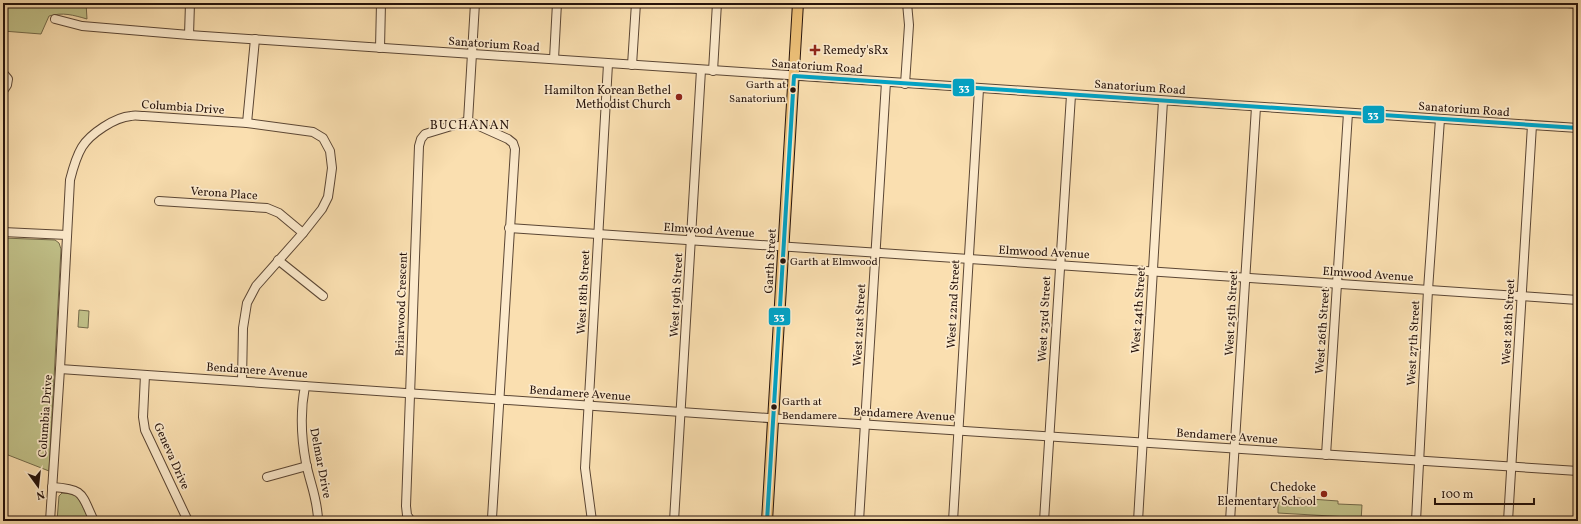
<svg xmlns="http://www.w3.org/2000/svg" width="1581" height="524" viewBox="0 0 1581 524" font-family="Vollkorn,serif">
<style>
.green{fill:#c1c189;stroke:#746a4a}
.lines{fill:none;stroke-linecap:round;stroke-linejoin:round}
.minor-casing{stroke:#5b4634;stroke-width:10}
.major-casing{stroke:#26130b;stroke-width:12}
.minor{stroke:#fceacc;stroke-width:8}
.major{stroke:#edc078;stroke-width:10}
.bus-1-casing{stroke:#fceacc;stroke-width:7}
.bus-1{stroke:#02a2c4;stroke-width:4}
.poi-dot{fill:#8f2418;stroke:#fceacc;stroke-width:1.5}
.bus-dot{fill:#26130b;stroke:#fceacc;stroke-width:1.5}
.labels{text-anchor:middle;stroke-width:3.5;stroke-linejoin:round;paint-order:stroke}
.bus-label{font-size:11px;fill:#26130b;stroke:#fceacc;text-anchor:start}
.street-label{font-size:12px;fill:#26130b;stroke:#fceacc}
.poi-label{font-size:12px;fill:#26130b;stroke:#fceacc;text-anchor:end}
.neighbourhood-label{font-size:13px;letter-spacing:1px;fill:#26130b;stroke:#fceacc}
.line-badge{stroke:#fceacc;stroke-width:1.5}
.badge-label{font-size:11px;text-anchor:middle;font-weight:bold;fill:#fff}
</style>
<rect width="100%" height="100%" fill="#fadfb0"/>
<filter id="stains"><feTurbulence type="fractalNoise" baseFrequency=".005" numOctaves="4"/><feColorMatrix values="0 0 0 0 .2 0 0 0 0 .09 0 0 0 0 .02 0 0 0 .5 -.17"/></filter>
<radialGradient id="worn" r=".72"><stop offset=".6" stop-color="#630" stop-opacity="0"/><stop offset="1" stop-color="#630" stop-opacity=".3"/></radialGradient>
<g class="green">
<path d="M3 3H86L87 19C73 15 63 12 49 16L41 34 3 31Z"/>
<polygon points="1247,3 1298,3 1298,7 1247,4"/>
<polygon points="3,238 55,240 59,243 61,249 49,471 3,453"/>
<polygon points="79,310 89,311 88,328 78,327"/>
<polygon points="62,493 75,494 79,499 90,521 57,521 59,496"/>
<polygon points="1297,498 1338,501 1338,504 1362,505 1361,521 1348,521 1348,517 1278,513 1278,502 1297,503"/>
</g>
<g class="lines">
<g class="minor-casing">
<g id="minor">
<polyline points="1568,3 1578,4"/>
<polyline points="55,19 82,26 189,35 1578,128"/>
<polyline points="189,35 190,3"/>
<polyline points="380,48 381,3"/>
<polyline points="554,59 557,3"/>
<polyline points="632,65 636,3"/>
<polyline points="713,71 717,3"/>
<polyline points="3,73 8,79 7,85 3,91"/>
<polyline points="905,84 909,25 907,3"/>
<polyline points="468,121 475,3"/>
<polyline points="247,123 255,39"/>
<polyline points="159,201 267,208 279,213 303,233"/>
<polyline points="509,228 1578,300"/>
<polyline points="3,232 67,235"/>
<polyline points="278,260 323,296"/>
<polyline points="60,369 782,419 1578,471"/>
<polyline points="145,375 143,417 145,430 188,521"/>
<path d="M305 386C300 412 301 437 306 463 310 483 318 500 318 521"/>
<polyline points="1326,455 1348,113"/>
<polyline points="267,477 307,466"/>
<path d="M52 487C85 489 81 494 94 521"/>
<path d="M50 521 60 369 70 180C73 168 76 157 82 147 90 134 115 117 131 116 135 115 139 116 144 116L247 123 313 132 323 138 330 151 332 168 330 183 328 197 322 209 303 233 256 286 247 303 243 328 242 381"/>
<polyline points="411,521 407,515 406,506 419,146 421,139 425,134 468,121 508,139 513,143 515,149 492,518 490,521"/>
<polyline points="592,521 585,468 608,64"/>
<polyline points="674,521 701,70"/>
<polyline points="859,521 886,82"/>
<polyline points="953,521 979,89"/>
<polyline points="1044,521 1071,95"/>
<polyline points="1138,521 1163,101"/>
<polyline points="1230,521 1256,107"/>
<polyline points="1416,521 1428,290 1440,119"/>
<polyline points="1508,521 1532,125"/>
</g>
</g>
<g class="major-casing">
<polyline id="major" points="767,521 798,3"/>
</g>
<use href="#minor" class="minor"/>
<use href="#major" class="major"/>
<g class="bus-1-casing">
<polyline id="bus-1" points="767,521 794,76 1578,128"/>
</g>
<use href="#bus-1" class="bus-1"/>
</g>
<g class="poi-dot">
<path d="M813 44h4v4h4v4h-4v4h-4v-4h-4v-4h4z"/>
<circle cx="679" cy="97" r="4"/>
<circle cx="1324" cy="494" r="4"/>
</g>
<g class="bus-dot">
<circle cx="793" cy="90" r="3.5"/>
<circle cx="783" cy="261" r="3.5"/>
<circle cx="774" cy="407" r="3.5"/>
</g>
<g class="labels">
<g class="bus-label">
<text x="786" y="88" text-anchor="end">Garth at<tspan x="786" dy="14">Sanatorium</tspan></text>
<text x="790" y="265">Garth at Elmwood</text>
<text x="782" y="405">Garth at<tspan x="782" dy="14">Bendamere</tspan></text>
</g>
<g class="street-label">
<text transform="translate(494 44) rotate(4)" y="4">Sanatorium Road</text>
<text transform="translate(817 66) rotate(4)" y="4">Sanatorium Road</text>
<text transform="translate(1140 87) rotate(4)" y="4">Sanatorium Road</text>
<text transform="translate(183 107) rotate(4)" y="4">Columbia Drive</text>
<text transform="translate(1464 109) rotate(4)" y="4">Sanatorium Road</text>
<text transform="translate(224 193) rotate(4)" y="4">Verona Place</text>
<text transform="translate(709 230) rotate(4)" y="4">Elmwood Avenue</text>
<text transform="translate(1044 252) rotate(3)" y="4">Elmwood Avenue</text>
<text transform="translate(770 261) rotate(-87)" y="4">Garth Street</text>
<text transform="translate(1368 274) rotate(4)" y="4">Elmwood Avenue</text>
<text transform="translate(583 292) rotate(-87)" y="4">West 18th Street</text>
<text transform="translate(676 295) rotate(-87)" y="4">West 19th Street</text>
<text transform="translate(401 304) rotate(-88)" y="4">Briarwood Crescent</text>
<text transform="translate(953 304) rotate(-87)" y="4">West 22nd Street</text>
<text transform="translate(1138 310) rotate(-86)" y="4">West 24th Street</text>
<text transform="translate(1231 313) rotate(-87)" y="4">West 25th Street</text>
<text transform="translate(1044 319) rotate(-87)" y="4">West 23rd Street</text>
<text transform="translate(1508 322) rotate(-87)" y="4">West 28th Street</text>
<text transform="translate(859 325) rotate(-87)" y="4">West 21st Street</text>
<text transform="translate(1322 331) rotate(-86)" y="4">West 26th Street</text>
<text transform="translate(1413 343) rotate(-87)" y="4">West 27th Street</text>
<text transform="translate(257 370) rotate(4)" y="4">Bendamere Avenue</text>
<text transform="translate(580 393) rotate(4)" y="4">Bendamere Avenue</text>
<text transform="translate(904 414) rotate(3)" y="4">Bendamere Avenue</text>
<text transform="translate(45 416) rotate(-86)" y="4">Columbia Drive</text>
<text transform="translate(1227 436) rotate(4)" y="4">Bendamere Avenue</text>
<text transform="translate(172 456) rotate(66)" y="4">Geneva Drive</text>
<text transform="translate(321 463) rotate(79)" y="4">Delmar Drive</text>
</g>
<g class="poi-label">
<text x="823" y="54" text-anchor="start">Remedy'sRx</text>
<text x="671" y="94">Hamilton Korean Bethel<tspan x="671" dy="14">Methodist Church</tspan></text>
<text x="1316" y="491">Chedoke<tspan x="1316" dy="14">Elementary School</tspan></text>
</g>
<g class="neighbourhood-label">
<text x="470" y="129">BUCHANAN</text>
</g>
</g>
<g class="line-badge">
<rect x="952" y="78" width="23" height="19" rx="4" fill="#02a2c4"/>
<rect x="1362" y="105" width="23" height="19" rx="4" fill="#02a2c4"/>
<rect x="768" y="307" width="23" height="19" rx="4" fill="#02a2c4"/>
</g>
<g class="badge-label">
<text x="964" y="91">33</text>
<text x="1373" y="118">33</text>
<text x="779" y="320">33</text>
</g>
<rect width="1581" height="524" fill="none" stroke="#fadfb0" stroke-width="16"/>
<rect x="4" y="4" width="1573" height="516" fill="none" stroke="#26130b" stroke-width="2"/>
<rect x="8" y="8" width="1565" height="508" fill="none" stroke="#26130b"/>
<g transform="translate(38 486) rotate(165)" stroke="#fceacc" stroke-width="3" paint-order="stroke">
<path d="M0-3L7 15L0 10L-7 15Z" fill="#26130b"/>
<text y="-6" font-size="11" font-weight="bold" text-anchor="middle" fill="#26130b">N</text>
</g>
<path d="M1435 498v6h99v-6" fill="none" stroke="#26130b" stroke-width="2"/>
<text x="1441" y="498" font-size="12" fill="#26130b" stroke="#fceacc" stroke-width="3" paint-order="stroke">100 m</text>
<rect width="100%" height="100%" filter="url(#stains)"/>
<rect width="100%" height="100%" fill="url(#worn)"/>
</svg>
